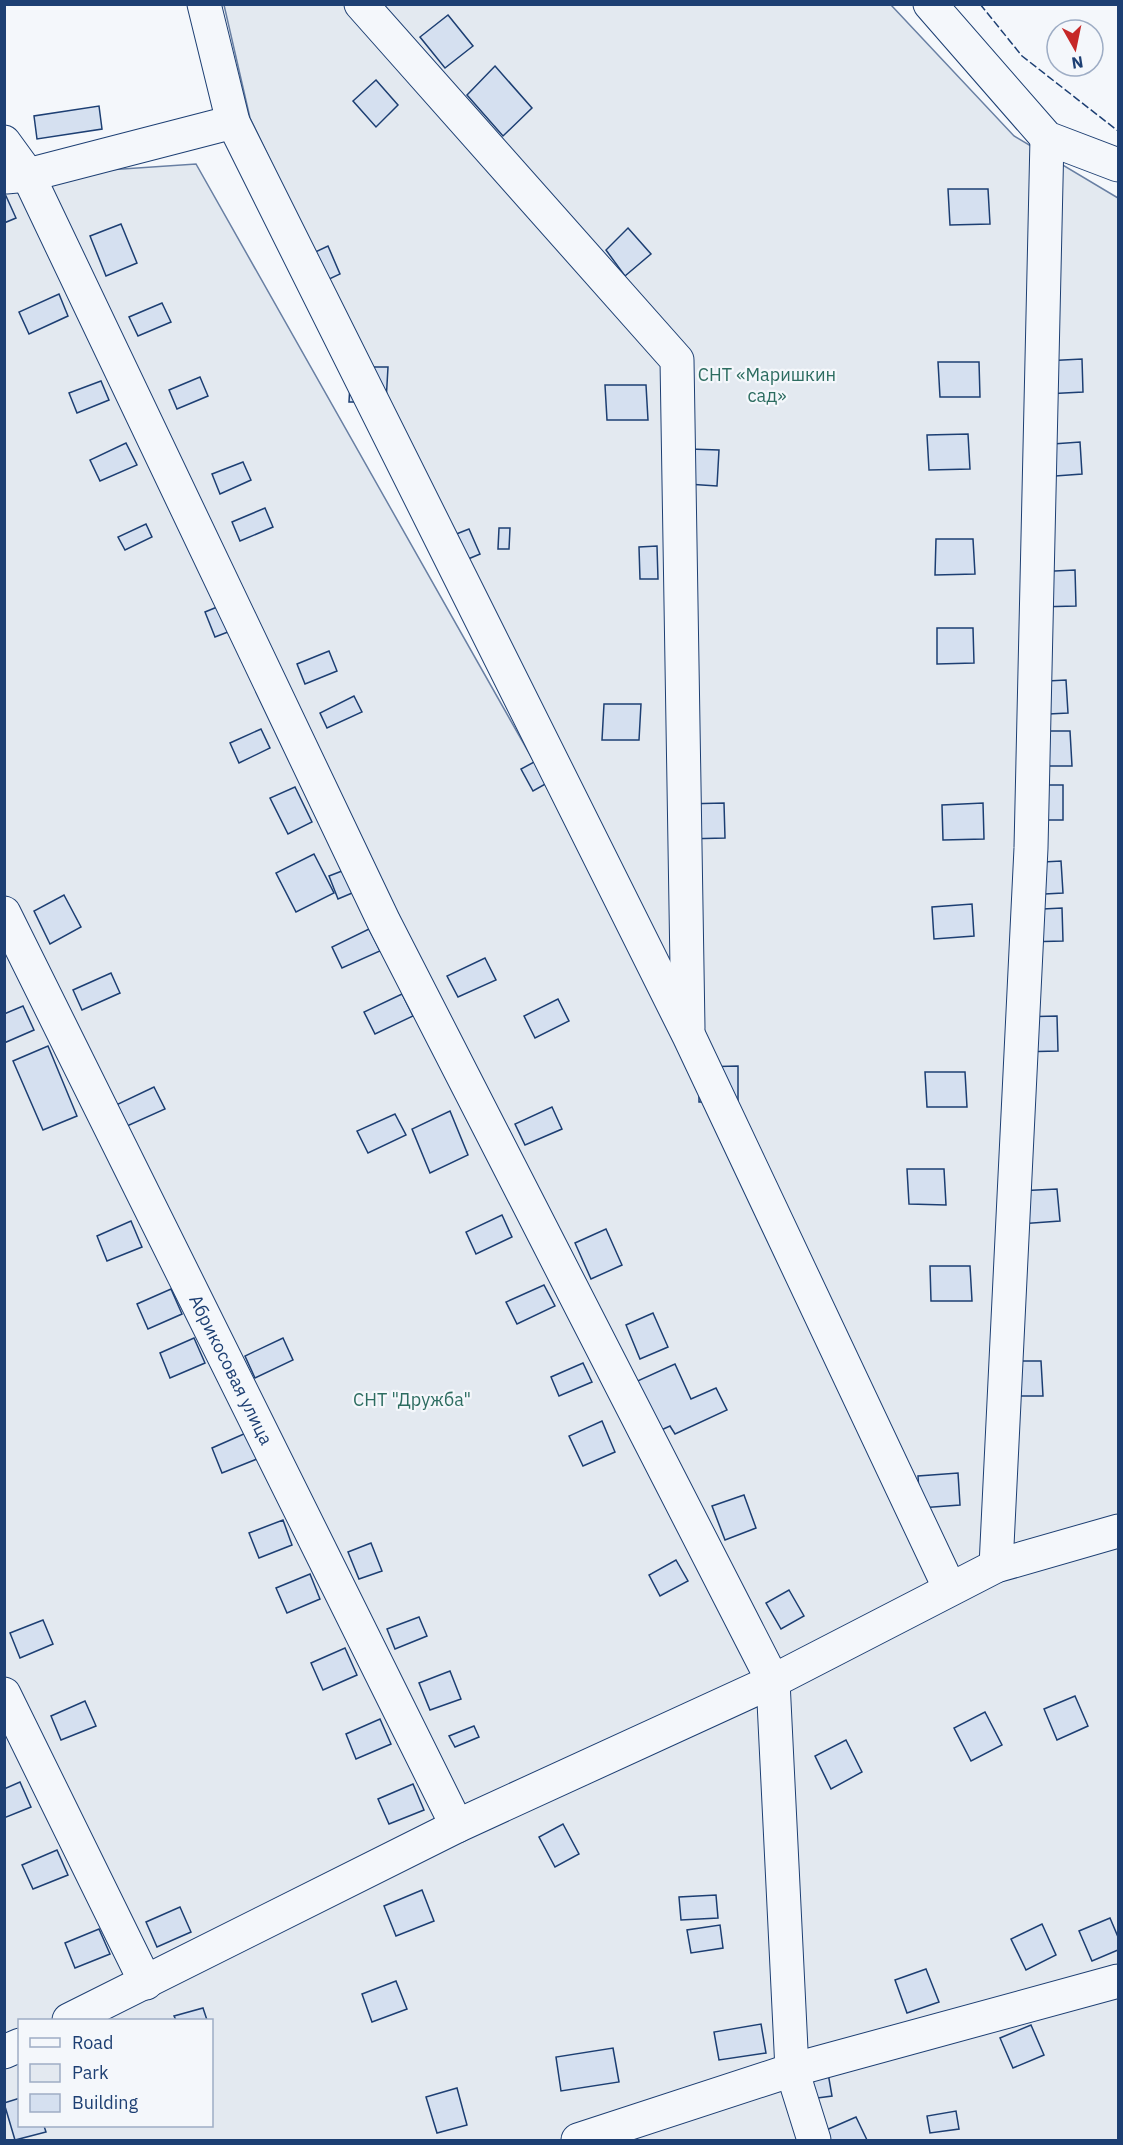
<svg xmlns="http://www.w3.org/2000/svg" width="1123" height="2145" viewBox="0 0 1123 2145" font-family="'IBM Plex Sans',sans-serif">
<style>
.green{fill:#e3e9f0;stroke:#687fa3;stroke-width:1.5;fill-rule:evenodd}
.building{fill:#d5e0f0;stroke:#1d3f73;stroke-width:1.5}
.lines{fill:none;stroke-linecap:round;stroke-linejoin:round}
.minor-casing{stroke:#1d3f73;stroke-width:35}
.minor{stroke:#f4f7fb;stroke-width:33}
.fence{stroke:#1d3f73;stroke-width:1.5;stroke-dasharray:8 3;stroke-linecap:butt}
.labels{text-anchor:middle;stroke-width:4.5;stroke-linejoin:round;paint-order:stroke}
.park-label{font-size:18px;fill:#2c6c60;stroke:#f4f7fb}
.street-label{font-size:18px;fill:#1d3f73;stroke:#f4f7fb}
</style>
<rect width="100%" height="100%" fill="#f4f7fb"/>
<path class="green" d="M224 5H891L1014 136 1118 198V2140H5V177L196 164 689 1036 956 1591 250 118ZM20 2020H212V2126H20Z"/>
<g class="building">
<polygon points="448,15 473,46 445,68 420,37"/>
<polygon points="495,66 532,108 503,136 467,95"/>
<polygon points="376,80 398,105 376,127 353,101"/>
<polygon points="99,106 102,129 37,139 34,116"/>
<polygon points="948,189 988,189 990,224 950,225"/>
<polygon points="6,196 16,218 4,223 4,197"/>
<polygon points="121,224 137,263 106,276 90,236"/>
<polygon points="628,228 651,254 625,276 606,250"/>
<polygon points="328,246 340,274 302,292 290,264"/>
<polygon points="59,294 68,316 29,334 19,312"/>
<polygon points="162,303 171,322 138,336 129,317"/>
<polygon points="1082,359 1083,392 1045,394 1044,361"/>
<polygon points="938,362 979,362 980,397 940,397"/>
<polygon points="351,367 388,367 386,402 349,402"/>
<polygon points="200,377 208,396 177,409 169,390"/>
<polygon points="101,381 109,400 77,413 69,393"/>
<polygon points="605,385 646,385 648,420 607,420"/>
<polygon points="968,434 970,469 929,470 927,435"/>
<polygon points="1080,442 1082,474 1042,477 1039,445"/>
<polygon points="126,443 137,465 100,481 90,460"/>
<polygon points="689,449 719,450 717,486 687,484"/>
<polygon points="243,462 251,480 220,494 212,474"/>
<polygon points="265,508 273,527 240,541 232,522"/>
<polygon points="146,524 152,537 125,550 118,537"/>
<polygon points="499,528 510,528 509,549 498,549"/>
<polygon points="469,529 480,554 442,570 431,544"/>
<polygon points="936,539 973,539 975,574 935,575"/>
<polygon points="657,546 658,579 640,579 639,547"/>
<polygon points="1075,570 1076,606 1036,607 1034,572"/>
<polygon points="222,605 233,630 215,637 205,612"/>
<polygon points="937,628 973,628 974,663 937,664"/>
<polygon points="329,651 337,671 305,684 297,664"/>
<polygon points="1066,680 1068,713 1029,715 1028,682"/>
<polygon points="354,696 362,712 327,728 320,713"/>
<polygon points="604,704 641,704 639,740 602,740"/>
<polygon points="261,729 270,748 239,763 230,743"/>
<polygon points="1030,731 1070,731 1072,766 1032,766"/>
<polygon points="536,761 549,782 533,791 521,769"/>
<rect x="1025" y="785" width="38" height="35"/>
<polygon points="295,787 312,822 288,834 270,798"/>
<polygon points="724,803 725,838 684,839 683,804"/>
<polygon points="983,803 984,839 943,840 942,805"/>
<polygon points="314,854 334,893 296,912 276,873"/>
<polygon points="1061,861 1063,893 1026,895 1025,863"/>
<polygon points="355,866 364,888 338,899 329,876"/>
<polygon points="64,895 81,927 50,944 34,911"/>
<polygon points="972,904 974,936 934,939 932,907"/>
<polygon points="1062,908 1063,941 1024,942 1023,910"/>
<polygon points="369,929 380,951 342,968 332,947"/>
<polygon points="485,958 496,980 458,997 447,976"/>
<polygon points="111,973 120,993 82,1010 73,990"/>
<polygon points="402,994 413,1016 375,1034 364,1012"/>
<polygon points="558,999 569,1021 535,1038 524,1016"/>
<polygon points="23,1006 34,1030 4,1043 4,1014"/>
<polygon points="1057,1016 1058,1051 1017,1052 1016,1017"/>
<polygon points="48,1046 77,1116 43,1130 13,1061"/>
<polygon points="738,1066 738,1102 699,1102 699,1067"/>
<polygon points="925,1072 965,1072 967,1107 927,1107"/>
<polygon points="154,1087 165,1109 127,1126 116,1105"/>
<polygon points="552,1107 562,1129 525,1145 515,1124"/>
<polygon points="450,1111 468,1155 430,1173 412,1129"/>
<polygon points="395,1114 406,1135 368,1153 357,1131"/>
<polygon points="907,1169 944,1169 946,1205 909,1204"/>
<polygon points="1057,1189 1060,1221 1019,1224 1017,1191"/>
<polygon points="502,1215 512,1237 476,1254 466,1232"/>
<polygon points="131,1221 142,1247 107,1261 97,1236"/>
<polygon points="606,1229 622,1265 591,1279 575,1243"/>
<polygon points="930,1266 970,1266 972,1301 931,1301"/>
<polygon points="544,1285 555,1306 517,1324 506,1302"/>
<polygon points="171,1289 182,1314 148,1329 137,1304"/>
<polygon points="653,1313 668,1347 640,1359 626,1325"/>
<polygon points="194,1338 205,1363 170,1378 160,1353"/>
<polygon points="283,1338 293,1360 255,1378 245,1356"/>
<polygon points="1000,1361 1041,1361 1043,1396 1002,1396"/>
<polygon points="583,1363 592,1382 559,1396 551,1377"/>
<polygon points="675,1364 691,1399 716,1388 727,1410 675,1434 670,1426 657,1432 633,1383"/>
<polygon points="602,1421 615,1452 583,1466 569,1436"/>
<polygon points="246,1433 257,1459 222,1473 212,1448"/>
<polygon points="958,1473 960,1505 920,1508 918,1476"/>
<polygon points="744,1495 756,1528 725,1540 712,1506"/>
<polygon points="283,1520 292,1545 259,1558 249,1533"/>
<polygon points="371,1543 382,1571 359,1579 348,1552"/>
<polygon points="676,1560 688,1581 660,1596 649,1575"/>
<polygon points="310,1574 320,1599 287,1613 276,1588"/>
<polygon points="789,1590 804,1616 781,1629 766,1603"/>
<polygon points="419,1617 427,1636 395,1649 387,1629"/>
<polygon points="43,1620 53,1644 20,1658 10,1633"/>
<polygon points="345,1648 357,1675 323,1690 311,1663"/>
<polygon points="450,1671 461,1699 430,1710 419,1683"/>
<polygon points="1075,1696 1088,1726 1057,1740 1044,1709"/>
<polygon points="85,1701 96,1726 61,1740 51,1716"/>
<polygon points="985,1712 1002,1745 971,1761 954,1728"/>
<polygon points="380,1719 391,1744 356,1759 346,1734"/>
<polygon points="474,1726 479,1737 455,1747 449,1736"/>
<polygon points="846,1740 862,1772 831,1789 815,1756"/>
<polygon points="20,1782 31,1807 4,1818 4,1789"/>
<polygon points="413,1784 424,1810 389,1824 378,1799"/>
<polygon points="563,1824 579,1854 555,1867 539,1837"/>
<polygon points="57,1850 68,1875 33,1889 22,1865"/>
<polygon points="422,1890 434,1921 396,1936 384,1906"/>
<polygon points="716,1895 718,1918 681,1920 679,1897"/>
<polygon points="180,1907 191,1932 157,1947 146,1922"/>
<polygon points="1110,1918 1118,1937 1118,1950 1092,1961 1079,1931"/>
<polygon points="1042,1924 1056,1955 1026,1970 1011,1939"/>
<polygon points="720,1925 723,1948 691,1953 687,1930"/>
<polygon points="99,1929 110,1954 75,1968 65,1943"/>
<polygon points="926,1969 939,2002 907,2013 895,1980"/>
<polygon points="396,1981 407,2009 372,2022 362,1994"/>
<polygon points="203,2008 207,2020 176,2020 174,2016"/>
<polygon points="761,2024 766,2053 719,2060 714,2032"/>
<polygon points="1031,2025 1044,2055 1013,2068 1000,2038"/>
<polygon points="613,2048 619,2082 561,2091 556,2057"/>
<polygon points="828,2073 832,2096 810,2099 806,2076"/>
<polygon points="457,2088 467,2125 437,2133 426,2097"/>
<polygon points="20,2098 20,2126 44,2126 46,2132 15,2140 4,2103"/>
<polygon points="956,2111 959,2129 930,2133 927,2116"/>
<polygon points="856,2117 867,2140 828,2140 824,2131"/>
</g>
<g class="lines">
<g class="minor-casing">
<g id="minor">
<polyline points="204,4 233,122 689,1036 950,1589"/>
<polyline points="361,4 677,360 688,1028"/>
<polyline points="930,4 1047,138 1118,165"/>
<polyline points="4,142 28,175 384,922 773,1681 792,2070 814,2140"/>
<polyline points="6,177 28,175 233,122"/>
<path id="s1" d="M4 913 457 1826"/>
<polyline points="996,1566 1031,848 1047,138"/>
<polyline points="4,1694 146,1983"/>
<polyline points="69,2020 457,1826 773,1681 996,1566 1118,1531"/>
<polyline points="4,2052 20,2045"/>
<polyline points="578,2140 792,2070 1118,1981"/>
</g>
</g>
<use href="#minor" class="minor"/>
<polyline class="fence" points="980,4 1022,56 1118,131"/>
</g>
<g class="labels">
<g class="park-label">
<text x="767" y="381">СНТ «Маришкин<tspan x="767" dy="21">сад»</tspan></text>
<text x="412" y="1406">СНТ "Дружба"</text>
</g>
<g class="street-label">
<text dy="6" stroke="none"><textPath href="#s1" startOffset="510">Абрикосовая улица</textPath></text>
</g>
</g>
<rect width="1123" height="2145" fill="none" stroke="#1d3f73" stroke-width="12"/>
<rect x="18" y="2019" width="195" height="108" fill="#f4f7fb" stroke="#9eadc5" stroke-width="1.5"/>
<rect x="30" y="2038" width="30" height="9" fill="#f4f7fb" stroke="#9eadc5" stroke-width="1.5"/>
<text x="72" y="2049" font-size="18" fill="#1d3f73">Road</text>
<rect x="30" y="2064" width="30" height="18" fill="#e3e9f0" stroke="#9eadc5" stroke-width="1.5"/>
<text x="72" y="2079" font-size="18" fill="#1d3f73">Park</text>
<rect x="30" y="2094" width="30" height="18" fill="#d5e0f0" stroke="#9eadc5" stroke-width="1.5"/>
<text x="72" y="2109" font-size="18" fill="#1d3f73">Building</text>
<g transform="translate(1075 48) rotate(171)"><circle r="28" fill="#f4f7fb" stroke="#9eadc5" stroke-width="1.5"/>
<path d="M0-4.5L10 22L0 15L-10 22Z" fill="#c62828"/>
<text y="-9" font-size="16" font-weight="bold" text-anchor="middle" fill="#1d3f73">N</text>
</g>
</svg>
